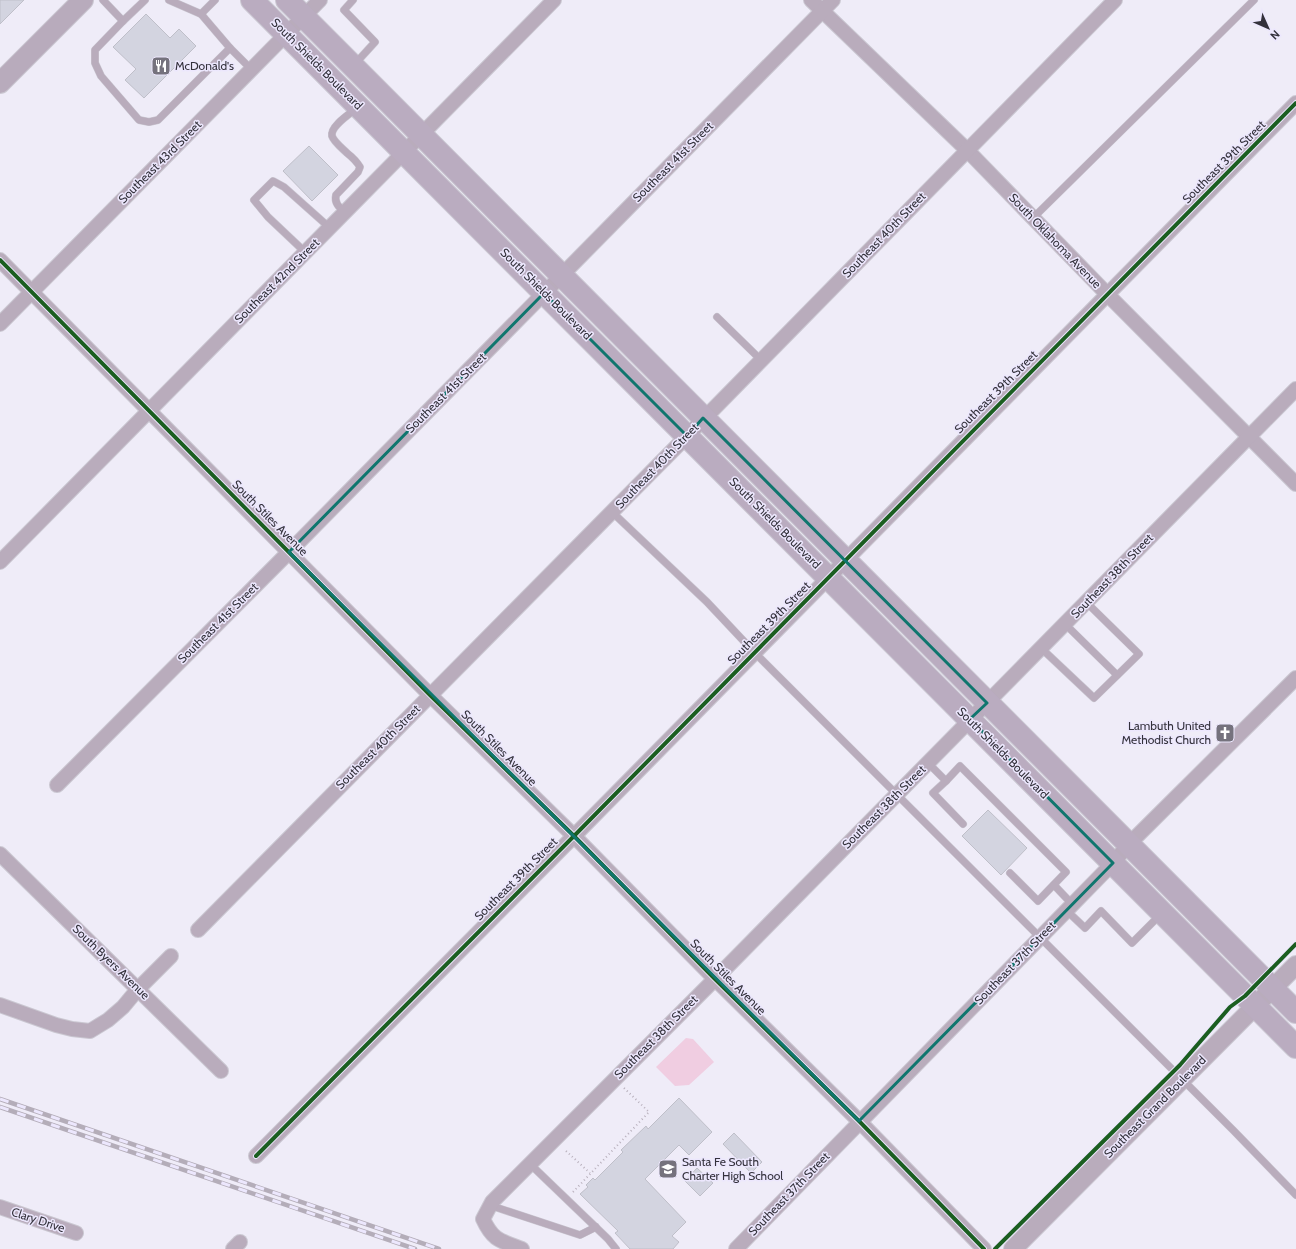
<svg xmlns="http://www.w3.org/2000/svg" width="1296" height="1249" viewBox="0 0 1296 1249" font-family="Cabin,sans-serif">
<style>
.green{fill:#f0cde1}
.building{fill:#d3d4e0;stroke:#bfbfc9}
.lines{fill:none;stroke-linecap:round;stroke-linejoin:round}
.service-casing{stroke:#cac7d1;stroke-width:8}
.minor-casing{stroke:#cac7d1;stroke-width:16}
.tertiary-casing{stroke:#cac7d1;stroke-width:20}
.secondary-casing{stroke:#cac7d1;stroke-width:22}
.primary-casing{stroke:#cac7d1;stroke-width:24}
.path{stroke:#b8b0bc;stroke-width:2;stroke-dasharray:1 3;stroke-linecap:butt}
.service{stroke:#b9acbc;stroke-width:7}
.minor{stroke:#b9acbc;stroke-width:14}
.tertiary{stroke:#b9acbc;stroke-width:18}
.secondary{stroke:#b8abbc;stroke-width:20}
.primary{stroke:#baacc0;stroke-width:22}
.rail-casing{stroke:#b4adb9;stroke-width:4.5}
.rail{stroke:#ece7fd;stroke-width:3;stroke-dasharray:9;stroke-linecap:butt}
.cycleway-casing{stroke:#ece7fd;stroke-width:6}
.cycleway{stroke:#1b5e20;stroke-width:4}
.marked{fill:none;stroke:#0f766e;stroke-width:3;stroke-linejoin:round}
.labels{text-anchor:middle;stroke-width:3;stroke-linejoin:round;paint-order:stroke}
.street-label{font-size:12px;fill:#33313b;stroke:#ece7fd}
.poi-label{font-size:12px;fill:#33313b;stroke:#ece7fd;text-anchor:start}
</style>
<rect width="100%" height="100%" fill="#efecf8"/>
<polygon class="green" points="686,1038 693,1039 714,1062 689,1085 675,1086 656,1067"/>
<g class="building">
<polygon points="0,0 24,0 0,24"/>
<polygon points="146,14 170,38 179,29 196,46 144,98 125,80 136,69 113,47"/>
<polygon points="309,146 338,175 312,201 283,171"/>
<polygon points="988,810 1027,848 1001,875 962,836"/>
<polygon points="679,1098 712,1132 689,1155 679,1145 645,1179 686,1222 672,1236 679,1242 673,1249 630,1249 615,1233 618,1231 580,1194 588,1187 586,1185 593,1178 595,1180 623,1152 621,1150 646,1126 648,1129"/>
<polygon points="734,1133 762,1162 751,1173 723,1144"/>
<polygon points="697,1168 713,1183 700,1196 685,1181"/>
</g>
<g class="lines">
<g class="service-casing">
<g id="service">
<polyline points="103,0 123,21"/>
<polyline points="145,0 123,21 95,50 95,63 101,76 139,120 149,122 158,120 230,48 201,14 169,0"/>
<polyline points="353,0 344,10 375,42 354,65"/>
<polyline points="201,14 215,0"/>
<polyline points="230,48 251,69"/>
<path d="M345 212C339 207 334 203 336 195L358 172 360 167C357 162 352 157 347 153 342 148 334 142 332 136 330 126 351 113 357 108"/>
<polyline points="1033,218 1254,0"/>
<polyline points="305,252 268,217 254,200 273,181 284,187 330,228"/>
<polyline points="717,317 761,360"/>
<polyline points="612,512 707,602 754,652 1233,1130 1296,1195"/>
<polyline points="1065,624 1117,675"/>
<polyline points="1041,648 1094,698 1139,654 1086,602"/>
<polyline points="928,763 946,781 960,766 1066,872 1038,901 1010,873"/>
<polyline points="946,781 933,793 963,824"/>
<polyline points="1054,885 1072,904"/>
<polyline points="1066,910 1085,928 1101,911 1132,943 1161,914"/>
<polyline points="530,1164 608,1239 616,1249"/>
<polyline points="489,1205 580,1235 596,1227"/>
</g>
</g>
<g class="minor-casing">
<g id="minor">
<polyline points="811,0 967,150 1107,294 1296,484"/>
<polyline points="0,260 430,695 574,836 715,979 859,1121 984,1249"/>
<polyline points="0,324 320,0"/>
<polyline points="0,562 554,0"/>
<polyline points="57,785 289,552 833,0"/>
<polyline points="0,854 221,1071"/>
<polyline points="198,930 687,436 1115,0"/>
<polyline points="0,1005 56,1025 72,1029 90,1031 108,1020 123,1007 138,989 171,956"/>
<polyline points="256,1156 574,836 1296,103"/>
<polyline points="0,1207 76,1233"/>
<polyline points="233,1249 240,1242"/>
<path d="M522 1249C501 1241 493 1241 483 1219L492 1202 715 979 1296 389"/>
<polyline points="736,1249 1113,863 1129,844 1296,678"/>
</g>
</g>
<g class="tertiary-casing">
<polyline id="tertiary" points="1013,1249 1296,965"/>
</g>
<g class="secondary-casing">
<polyline id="secondary" points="0,83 83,0"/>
</g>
<g class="primary-casing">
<g id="primary">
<polyline points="252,0 1296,1047"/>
<polyline points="287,0 1296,1012"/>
</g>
</g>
<g class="path">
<polyline points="566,1151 590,1173"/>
<polyline points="573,1192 649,1112 624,1088"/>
</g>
<use href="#service" class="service"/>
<use href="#minor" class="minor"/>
<use href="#tertiary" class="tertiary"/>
<use href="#secondary" class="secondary"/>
<use href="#primary" class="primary"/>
<g class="rail-casing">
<g id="rail">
<polyline points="0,1099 439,1249"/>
<polyline points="0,1107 415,1249"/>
</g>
</g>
<use href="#rail" class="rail"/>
<g class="cycleway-casing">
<g id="cycleway">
<polyline points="0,260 430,695 574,836 715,979 859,1121 984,1249"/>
<polyline points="256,1156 574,836 1296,103"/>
<polyline points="995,1249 1180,1065 1230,1007 1245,996 1296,944"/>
</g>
</g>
<use href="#cycleway" class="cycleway"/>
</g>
<path class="marked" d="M544 293 687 436 703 418 987 703 970 719 1113 863 859 1121 289 552Z"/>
<defs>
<g id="restaurant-square" transform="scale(1)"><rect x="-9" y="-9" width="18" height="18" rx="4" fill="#75727d" stroke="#ece7fd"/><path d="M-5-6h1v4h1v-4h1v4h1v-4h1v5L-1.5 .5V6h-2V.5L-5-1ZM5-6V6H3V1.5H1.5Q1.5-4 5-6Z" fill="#fff"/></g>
<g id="church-square" transform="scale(1)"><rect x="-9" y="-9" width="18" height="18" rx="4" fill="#75727d" stroke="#ece7fd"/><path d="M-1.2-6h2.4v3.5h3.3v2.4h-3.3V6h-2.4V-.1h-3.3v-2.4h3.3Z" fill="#fff"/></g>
<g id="school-square" transform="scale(1)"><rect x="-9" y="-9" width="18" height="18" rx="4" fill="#75727d" stroke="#ece7fd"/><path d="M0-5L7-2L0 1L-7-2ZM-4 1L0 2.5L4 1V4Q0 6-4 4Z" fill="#fff"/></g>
</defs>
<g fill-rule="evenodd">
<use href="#restaurant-square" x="161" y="66"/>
<use href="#church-square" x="1225" y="733"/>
<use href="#school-square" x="668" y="1169"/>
</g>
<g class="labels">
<g class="street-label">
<text transform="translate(317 64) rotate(45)" y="4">South Shields Boulevard</text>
<text transform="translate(160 162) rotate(-45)" y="4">Southeast 43rd Street</text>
<text transform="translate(673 162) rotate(-45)" y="4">Southeast 41st Street</text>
<text transform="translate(1224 162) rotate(-45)" y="4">Southeast 39th Street</text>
<text transform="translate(884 235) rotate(-46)" y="4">Southeast 40th Street</text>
<text transform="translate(1055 241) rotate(46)" y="4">South Oklahoma Avenue</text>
<text transform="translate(277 281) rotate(-45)" y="4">Southeast 42nd Street</text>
<text transform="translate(546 294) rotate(45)" y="4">South Shields Boulevard</text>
<text transform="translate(996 392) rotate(-45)" y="4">Southeast 39th Street</text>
<text transform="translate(446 393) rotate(-45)" y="4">Southeast 41st Street</text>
<text transform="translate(657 466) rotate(-46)" y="4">Southeast 40th Street</text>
<text transform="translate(270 518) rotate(45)" y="4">South Stiles Avenue</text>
<text transform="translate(775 523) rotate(45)" y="4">South Shields Boulevard</text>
<text transform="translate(1112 576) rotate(-46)" y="4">Southeast 38th Street</text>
<text transform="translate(218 623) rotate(-45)" y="4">Southeast 41st Street</text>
<text transform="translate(769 623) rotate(-45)" y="4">Southeast 39th Street</text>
<text transform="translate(378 747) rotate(-45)" y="4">Southeast 40th Street</text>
<text transform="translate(499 748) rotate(45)" y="4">South Stiles Avenue</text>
<text transform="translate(1003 753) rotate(45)" y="4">South Shields Boulevard</text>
<text transform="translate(884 807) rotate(-45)" y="4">Southeast 38th Street</text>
<text transform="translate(516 879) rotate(-45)" y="4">Southeast 39th Street</text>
<text transform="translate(111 962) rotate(44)" y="4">South Byers Avenue</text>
<text transform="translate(1015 963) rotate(-46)" y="4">Southeast 37th Street</text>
<text transform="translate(728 977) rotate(45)" y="4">South Stiles Avenue</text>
<text transform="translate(656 1037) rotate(-45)" y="4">Southeast 38th Street</text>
<text transform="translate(1155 1107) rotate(-45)" y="4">Southeast Grand Boulevard</text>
<text transform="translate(789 1194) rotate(-46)" y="4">Southeast 37th Street</text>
<text transform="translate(38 1220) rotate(18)" y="4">Clary Drive</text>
</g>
<g class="poi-label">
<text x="175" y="70">McDonald's</text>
<text x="1211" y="730" text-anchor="end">Lambuth United<tspan x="1211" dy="14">Methodist Church</tspan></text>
<text x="682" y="1166">Santa Fe South<tspan x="682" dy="14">Charter High School</tspan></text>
</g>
</g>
<g transform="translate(1268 28) rotate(135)" stroke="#ece7fd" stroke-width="3" paint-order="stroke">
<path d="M0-3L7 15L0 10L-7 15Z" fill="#33313b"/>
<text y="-6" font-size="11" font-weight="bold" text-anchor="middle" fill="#33313b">N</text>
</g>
</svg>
